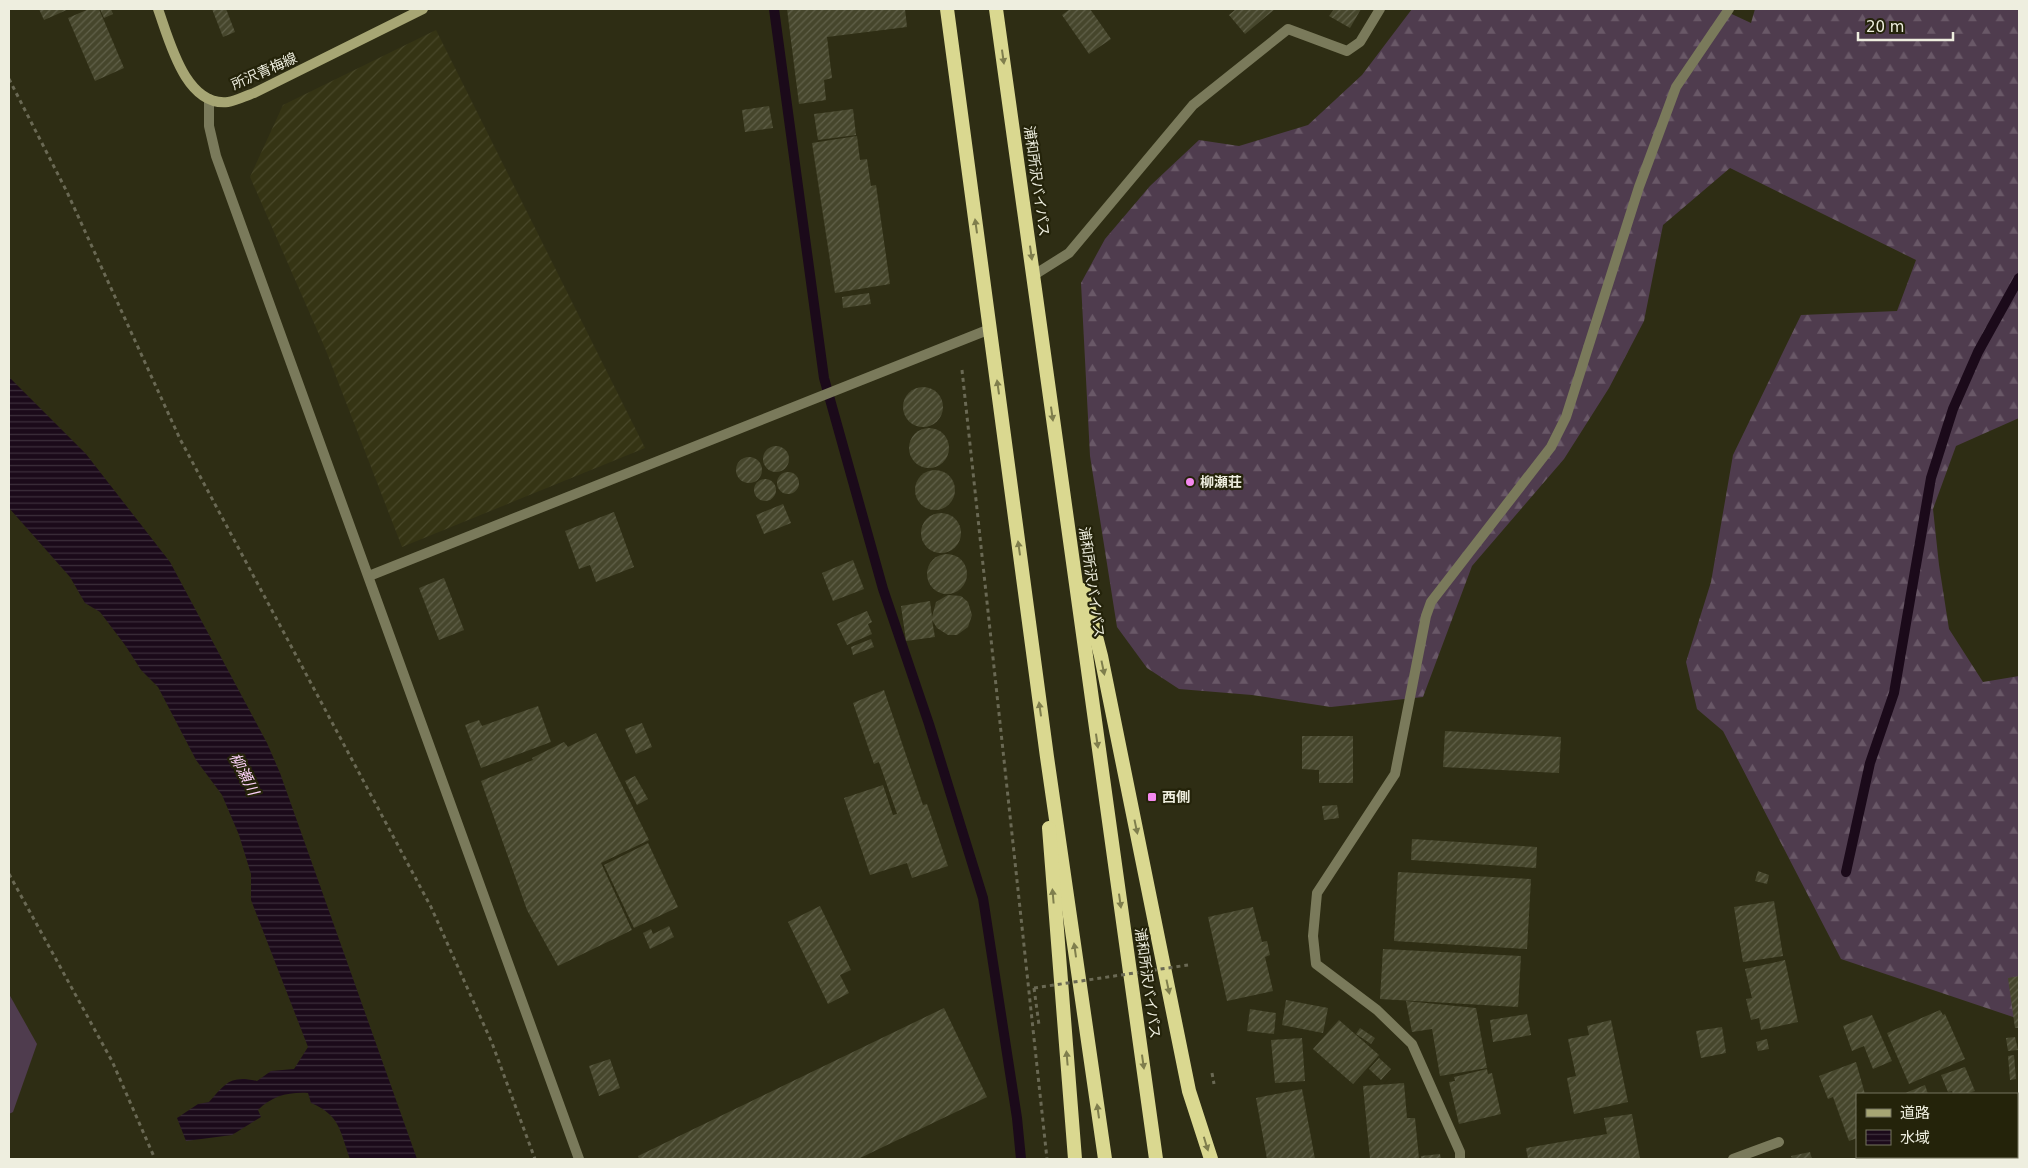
<svg xmlns="http://www.w3.org/2000/svg" width="2028" height="1168" viewBox="0 0 2028 1168" font-family="'DejaVu Sans','Noto Sans JP',sans-serif">
<style>
.industrial{fill:url(#industrial-furrows)}
.green{fill:#4f3c4e}
.forest{fill:url(#forest-firs)}
.water{fill:url(#water-rules)}
.lines{fill:none;stroke-linecap:round;stroke-linejoin:round}
.stream{stroke:#1b0a1a;stroke-width:10}
.building{fill:url(#building-hatch)}
.path{stroke:#6a6954;stroke-width:3;stroke-dasharray:4 4;stroke-linecap:butt}
.service{stroke:#7a7a5b;stroke-width:10}
.minor{stroke:#7a7a5b;stroke-width:10}
.secondary{stroke:#a7a674;stroke-width:10}
.trunk{stroke:#dad890;stroke-width:14}
.path-bridge{stroke:#6a6954;stroke-width:3;stroke-dasharray:4 4;stroke-linecap:butt}
.oneway{fill:#7f7e4d}
.poi-dot{fill:#f589ef;stroke:#24230a;stroke-width:2}
.labels{text-anchor:middle;stroke-width:4.5;stroke-linejoin:round;paint-order:stroke}
.street-label{font-size:14px;fill:#eeeedf;stroke:#24230a}
.poi-label{font-size:14px;font-weight:bold;fill:#eeeedf;stroke:#24230a;text-anchor:start}
.water-label{font-size:15px;font-style:italic;fill:#fdd2f9;stroke:#24230a}
</style>
<defs>
<pattern id="industrial-furrows" width="10" height="10" patternUnits="userSpaceOnUse" patternTransform="scale(1.25)"><rect width="10" height="10" fill="#353414"/><path d="M-1 1l2-2M0 10L10 0M9 11l2-2" fill="none" stroke="#49482a"/></pattern>
<pattern id="forest-firs" width="22" height="20" patternUnits="userSpaceOnUse" patternTransform="scale(1.25)"><rect width="22" height="20" fill="#4f3c4e"/><path d="M5 1l3.5 6h-7zM16 11l3.5 6h-7z" fill="#695867"/></pattern>
<pattern id="water-rules" width="6" height="5" patternUnits="userSpaceOnUse" patternTransform="scale(1.25)"><rect width="6" height="5" fill="#1b0a1a"/><path d="M0 2.5h6" fill="none" stroke="#3c2e3b"/></pattern>
<pattern id="building-hatch" width="6" height="6" patternUnits="userSpaceOnUse" patternTransform="scale(1.25)"><rect width="6" height="6" fill="#46462c"/><path d="M-1 1l2-2M0 6l6-6M5 7l2-2" fill="none" stroke="#61614a"/></pattern>
</defs>
<rect width="100%" height="100%" fill="#2e2d14"/>
<polygon class="industrial" points="436,30 645,448 402,547 325,348 250,177 283,105"/>
<polygon class="green" points="9,994 37,1044 13,1112 9,1114"/>
<polygon class="forest" points="1412,9 1721,9 1751,23 1755,9 2019,9 2019,418 1956,446 1933,509 1939,565 1949,629 1983,682 2019,676 2019,1019 1841,959 1723,731 1697,709 1686,662 1711,582 1733,455 1801,315 1897,311 1916,260 1730,168 1663,225 1644,321 1609,388 1564,459 1472,566 1423,697 1331,707 1252,695 1179,689 1147,668 1117,627 1090,456 1081,283 1105,239 1150,186 1199,140 1239,146 1308,125 1362,75"/>
<path class="water" d="M9 377 86 454 170 562 267 743 280 773 417 1159H350C340 1131 340 1115 311 1103L308 1093C288 1092 272 1096 258 1110L261 1117 232 1135 186 1141 177 1118 198 1104 209 1102C226 1083 230 1075 257 1081L271 1071 294 1069 308 1047 251 900V874L239 835 222 795 196 760 158 687 141 670 125 645 100 612 85 603 70 577 9 508Z"/>
<g class="lines">
<g class="stream">
<polyline points="774,9 824,378 883,589 929,724 983,898 1017,1118 1021,1159"/>
<polyline points="1846,872 1870,763 1894,693 1931,478 1953,409 1978,352 2019,278"/>
</g>
</g>
<g class="building">
<polygon points="39,9 69,9 44,20"/>
<polygon points="89,9 99,9 124,68 95,81 68,18"/>
<polygon points="100,9 111,9 113,14 104,18"/>
<polygon points="212,9 226,9 235,32 223,37"/>
<polygon points="787,9 905,9 907,27 827,37 832,78 824,80 826,100 799,104"/>
<polygon points="1070,9 1090,9 1111,39 1089,54 1062,15"/>
<polygon points="1236,9 1275,9 1245,34 1229,15"/>
<polygon points="1334,9 1361,9 1350,28 1329,16"/>
<polygon points="769,106 773,128 745,132 742,110"/>
<polygon points="853,109 856,135 818,140 814,114"/>
<polygon points="857,136 860,160 867,159 871,186 876,185 890,284 835,293 812,143"/>
<polygon points="869,293 871,304 843,308 842,297"/>
<circle cx="923" cy="407" r="20"/>
<circle cx="929" cy="448" r="20"/>
<circle cx="776" cy="459" r="13"/>
<circle cx="749" cy="470" r="13"/>
<circle cx="935" cy="490" r="20"/>
<circle cx="788" cy="483" r="11"/>
<circle cx="765" cy="490" r="11"/>
<polygon points="783,504 791,523 764,534 756,515"/>
<polygon points="614,512 634,567 596,582 590,565 579,569 565,531"/>
<circle cx="941" cy="533" r="20"/>
<circle cx="947" cy="574" r="20"/>
<polygon points="853,560 864,589 833,601 822,573"/>
<polygon points="444,578 464,630 439,640 419,588"/>
<polygon points="948,595 961,596 968,602 972,615 968,627 957,635 948,635 937,628 932,620 935,637 906,641 901,606 930,601 932,617 936,602"/>
<polygon points="867,611 872,622 868,624 872,634 847,645 837,624"/>
<polygon points="871,639 874,647 853,655 851,647"/>
<polygon points="884,690 923,805 927,804 948,866 912,878 907,863 870,875 844,798 883,785 893,815 897,814 879,762 874,764 853,703"/>
<polygon points="538,706 551,742 481,768 465,725 479,720 482,726"/>
<polygon points="642,723 652,747 636,754 625,729"/>
<polygon points="1445,731 1561,737 1559,773 1443,767"/>
<polygon points="596,733 649,840 601,863 632,930 558,966 527,910 481,781 533,760 532,758 564,742 568,747"/>
<polygon points="1302,736 1353,736 1353,783 1319,783 1319,770 1302,769"/>
<polygon points="635,776 648,799 637,805 625,781"/>
<polygon points="1337,805 1339,818 1324,820 1322,806"/>
<polygon points="1412,839 1537,847 1536,868 1411,860"/>
<polygon points="648,843 678,907 634,928 604,865"/>
<polygon points="1758,871 1769,875 1767,884 1755,881"/>
<polygon points="1398,872 1531,879 1527,949 1394,941"/>
<polygon points="1774,901 1783,956 1743,962 1734,907"/>
<polygon points="820,906 851,970 840,975 849,993 828,1004 788,922"/>
<polygon points="1253,907 1262,942 1267,941 1270,955 1265,957 1273,991 1227,1001 1208,917"/>
<polygon points="669,926 674,937 650,949 643,933 651,929 653,934"/>
<polygon points="1383,949 1521,956 1518,1007 1380,999"/>
<polygon points="1785,960 1798,1022 1761,1030 1759,1018 1751,1020 1746,999 1752,998 1745,969"/>
<polygon points="2019,976 2019,1028 2015,1028 2008,978"/>
<polygon points="1286,1000 1328,1008 1323,1033 1282,1025"/>
<polygon points="1406,1001 1476,1008 1487,1068 1440,1076 1432,1029 1412,1032"/>
<polygon points="944,1008 987,1097 858,1159 639,1159 638,1156"/>
<polygon points="1250,1009 1276,1013 1274,1034 1247,1031"/>
<polygon points="1940,1010 1943,1015 1945,1014 1965,1059 1909,1084 1887,1033"/>
<polygon points="1527,1014 1531,1035 1493,1042 1490,1020"/>
<polygon points="1872,1015 1892,1061 1873,1069 1864,1046 1852,1051 1843,1026"/>
<polygon points="1339,1020 1379,1055 1353,1084 1313,1049"/>
<polygon points="1611,1020 1628,1102 1574,1114 1567,1078 1576,1076 1568,1039 1589,1035 1587,1026"/>
<polygon points="1722,1027 1726,1053 1701,1058 1696,1031"/>
<polygon points="1360,1028 1375,1038 1371,1044 1356,1034"/>
<polygon points="2015,1037 2018,1050 2008,1051 2006,1038"/>
<polygon points="1302,1038 1305,1081 1275,1083 1271,1040"/>
<polygon points="1767,1039 1769,1049 1758,1051 1756,1042"/>
<polygon points="2014,1055 2016,1079 2010,1080 2008,1056"/>
<polygon points="1379,1058 1391,1069 1381,1080 1369,1069"/>
<polygon points="610,1059 620,1088 599,1096 589,1066"/>
<polygon points="1856,1062 1865,1094 1857,1094 1857,1138 1849,1141 1833,1097 1828,1099 1819,1076"/>
<polygon points="1965,1067 1975,1091 1965,1094 1953,1094 1952,1091 1948,1092 1941,1075"/>
<polygon points="1487,1069 1488,1074 1492,1073 1501,1114 1459,1124 1449,1082 1455,1081 1454,1077"/>
<polygon points="1404,1083 1407,1118 1415,1118 1419,1159 1370,1159 1363,1086"/>
<polygon points="1925,1085 1928,1094 1903,1094"/>
<polygon points="1302,1089 1315,1159 1267,1159 1256,1098"/>
<polygon points="1632,1114 1640,1159 1528,1159 1526,1148 1607,1134 1604,1118"/>
<polygon points="1810,1152 1812,1159 1792,1159 1791,1156"/>
<polygon points="1440,1154 1441,1159 1421,1159 1421,1156"/>
</g>
<g class="lines">
<g class="path">
<polyline points="9,79 67,192 180,439 431,907 492,1043 535,1159"/>
<polyline points="962,370 1047,1159"/>
<polyline points="9,874 112,1061 155,1159"/>
<polyline points="1034,988 1039,1025"/>
<polyline points="1212,1073 1214,1084"/>
</g>
<g class="service">
<polyline points="1034,275 1069,253 1193,105 1288,29 1347,51 1360,42 1380,9"/>
<polyline points="1733,1159 1779,1142"/>
</g>
<g class="minor">
<polyline points="209,99 209,126 216,156 579,1159"/>
<polyline points="369,576 990,329"/>
<polyline points="1460,1159 1460,1152 1412,1044 1377,1010 1316,964 1313,936 1317,893 1395,774 1426,616 1431,602 1551,447 1566,417 1639,187 1676,87 1729,9"/>
</g>
<path class="secondary" d="M158 9C169 39 185 107 228 102 236 101 245 96 254 93L423 9"/>
<g class="trunk">
<polyline points="947,9 1047,757 1105,1159"/>
<polyline points="996,9 1156,1159"/>
<polyline points="1084,590 1101,656 1189,1091 1211,1159"/>
<polyline points="1049,828 1075,1159"/>
</g>
<polyline class="path-bridge" points="1034,988 1188,965"/>
</g>
<defs><path id="oneway-solid" d="M-6-.8H1V-3.2L6.5 0L1 3.2V.8H-6Z" transform="scale(1.25)"/></defs>
<g class="oneway">
<use href="#oneway-solid" transform="translate(1003 57) rotate(82)"/>
<use href="#oneway-solid" transform="translate(976 226) rotate(-98)"/>
<use href="#oneway-solid" transform="translate(1031 253) rotate(82)"/>
<use href="#oneway-solid" transform="translate(998 387) rotate(-98)"/>
<use href="#oneway-solid" transform="translate(1052 414) rotate(82)"/>
<use href="#oneway-solid" transform="translate(1019 548) rotate(-98)"/>
<use href="#oneway-solid" transform="translate(1103 668) rotate(78)"/>
<use href="#oneway-solid" transform="translate(1040 709) rotate(-98)"/>
<use href="#oneway-solid" transform="translate(1097 741) rotate(82)"/>
<use href="#oneway-solid" transform="translate(1136 827) rotate(78)"/>
<use href="#oneway-solid" transform="translate(1053 896) rotate(-95)"/>
<use href="#oneway-solid" transform="translate(1120 901) rotate(82)"/>
<use href="#oneway-solid" transform="translate(1075 950) rotate(-98)"/>
<use href="#oneway-solid" transform="translate(1168 987) rotate(78)"/>
<use href="#oneway-solid" transform="translate(1067 1058) rotate(-95)"/>
<use href="#oneway-solid" transform="translate(1143 1062) rotate(82)"/>
<use href="#oneway-solid" transform="translate(1098 1111) rotate(-98)"/>
<use href="#oneway-solid" transform="translate(1206 1144) rotate(73)"/>
</g>
<g class="poi-dot">
<circle cx="1190" cy="482" r="5"/>
<rect x="1147" y="792" width="10" height="10" rx="2.5"/>
</g>
<g class="labels">
<g class="street-label">
<text transform="translate(264 71) rotate(-24)" y="5">所沢青梅線</text>
<text transform="translate(1037 181) rotate(82)" y="5">浦和所沢バイパス</text>
<text transform="translate(1092 582) rotate(82)" y="5">浦和所沢バイパス</text>
<text transform="translate(1148 983) rotate(82)" y="5">浦和所沢バイパス</text>
</g>
<g class="poi-label">
<text x="1200" y="487">柳瀬荘</text>
<text x="1162" y="802">西側</text>
</g>
<g class="water-label">
<text transform="translate(244 774) rotate(63)" y="5">柳瀬川</text>
</g>
</g>
<rect width="2028" height="1168" fill="none" stroke="#eeeedf" stroke-width="20"/>
<rect x="1856" y="1093" width="162" height="65" fill="#24230a" stroke="#75745f"/>
<rect x="1866" y="1109" width="25" height="8" fill="#a7a674" stroke="#75745f"/>
<text x="1900" y="1118" font-size="15" fill="#eeeedf">道路</text>
<rect x="1866" y="1130" width="25" height="15" fill="url(#water-rules)" stroke="#75745f"/>
<text x="1900" y="1143" font-size="15" fill="#eeeedf">水域</text>
<path d="M1858 32v8h95v-8" fill="none" stroke="#eeeedf" stroke-width="2.5"/>
<text x="1866" y="32" font-size="15" fill="#eeeedf" stroke="#24230a" stroke-width="4" paint-order="stroke">20 m</text>
</svg>
